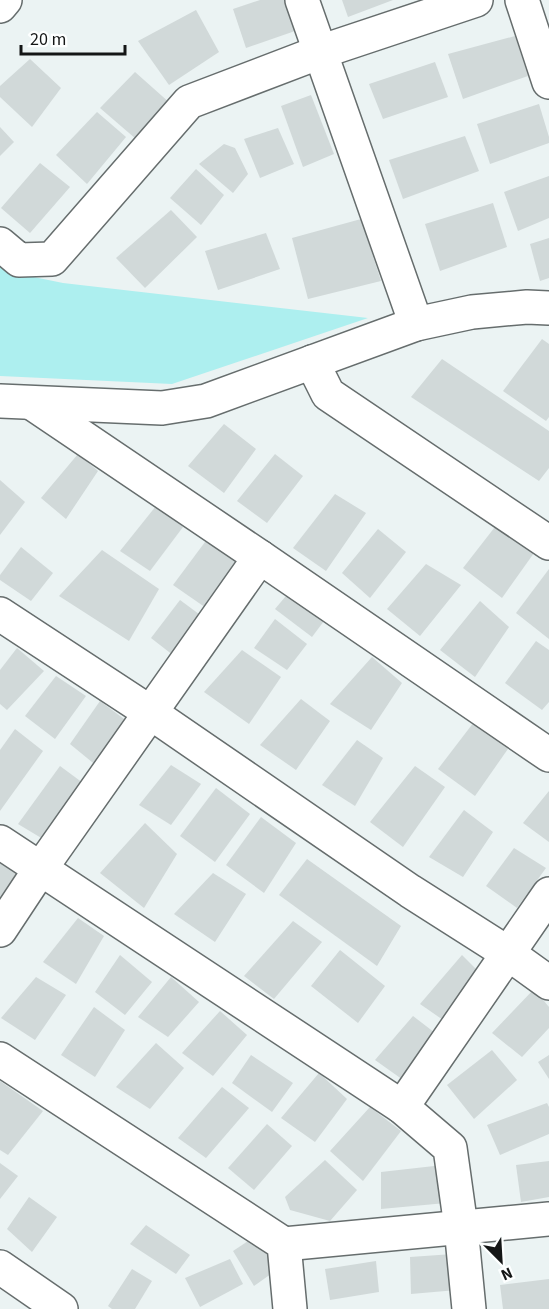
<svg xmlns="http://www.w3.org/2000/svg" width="549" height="1309" viewBox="0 0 549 1309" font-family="'Source Sans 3',sans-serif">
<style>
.green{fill:#adefef}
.building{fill:#d1d9d9}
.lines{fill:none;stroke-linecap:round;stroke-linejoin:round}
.street-casing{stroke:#666d6d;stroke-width:36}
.secondary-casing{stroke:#666d6d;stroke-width:36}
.street{stroke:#fff;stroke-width:33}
.secondary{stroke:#fff;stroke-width:33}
</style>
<rect width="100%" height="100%" fill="#ebf3f3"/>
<polygon class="green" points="0,262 19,274 63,283 368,318 172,384 0,376"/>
<g class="building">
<polygon points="260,0 286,0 295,31 246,48 233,9"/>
<polygon points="342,0 393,0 348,17"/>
<polygon points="196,10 219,52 169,85 138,41"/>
<polygon points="515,36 528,76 463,99 448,54"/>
<polygon points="30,59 61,88 32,127 0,97 0,86"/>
<polygon points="435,62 448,97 383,119 369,84"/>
<polygon points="135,72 171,104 136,139 100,108"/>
<polygon points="311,95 334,154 303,167 281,106"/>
<polygon points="539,104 549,137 549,143 490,164 477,124"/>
<polygon points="97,112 126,137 87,184 56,155"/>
<polygon points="0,127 14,142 0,156"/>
<polygon points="278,128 294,164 260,178 244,139"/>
<polygon points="465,136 479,171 403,199 389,160"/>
<polygon points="224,144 235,148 248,174 233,193 199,164"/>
<polygon points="40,163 70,187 30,233 1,208"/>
<polygon points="196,169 224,195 201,225 170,198"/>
<polygon points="549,176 549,218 518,231 504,192"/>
<polygon points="493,203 507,247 440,271 425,224"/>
<polygon points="171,210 197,237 145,288 116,258"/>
<polygon points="361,219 381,281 308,299 292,238"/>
<polygon points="266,233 280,269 218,290 205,251"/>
<polygon points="549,238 549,278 540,281 530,244"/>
<polygon points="542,339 549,344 549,417 546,421 503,391"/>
<polygon points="442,359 549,431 549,468 539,481 411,397"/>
<polygon points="224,424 256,449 224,493 188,466"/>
<polygon points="78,454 98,471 66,519 41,498"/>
<polygon points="275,454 303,476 267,523 237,501"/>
<polygon points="0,480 25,502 0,535"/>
<polygon points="335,494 366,513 326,571 293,548"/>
<polygon points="156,506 183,527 150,571 120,551"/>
<polygon points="498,523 534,553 502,598 463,568"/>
<polygon points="378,529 406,552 370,598 342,573"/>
<polygon points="208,538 242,564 209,610 173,585"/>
<polygon points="21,547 53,573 31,601 0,580 0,575"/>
<polygon points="102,550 159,589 129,641 59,596"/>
<polygon points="426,564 461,585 420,636 387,609"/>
<polygon points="549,569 549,639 516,613"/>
<polygon points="291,590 327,617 312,637 275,609"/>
<polygon points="180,600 207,620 178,659 151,638"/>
<polygon points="480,601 509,627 475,677 440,650"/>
<polygon points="275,619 307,644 287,670 254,648"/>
<polygon points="536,641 549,650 549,702 542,710 505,683"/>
<polygon points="17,648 44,671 7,710 0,704 0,670"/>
<polygon points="242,650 281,677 249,724 204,692"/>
<polygon points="372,657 402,683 371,730 330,704"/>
<polygon points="56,676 86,696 55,739 25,716"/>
<polygon points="301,699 330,721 296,770 260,745"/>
<polygon points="100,701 132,725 98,767 70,744"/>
<polygon points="474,722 510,746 475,796 438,769"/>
<polygon points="15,729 43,751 0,811 0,750"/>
<polygon points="357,740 383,758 355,806 322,785"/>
<polygon points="171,765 201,784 171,825 139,805"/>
<polygon points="60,766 87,786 48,842 18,824"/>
<polygon points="415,766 445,787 403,847 370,822"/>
<polygon points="216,788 250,814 215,862 180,836"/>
<polygon points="549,791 549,842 523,823"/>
<polygon points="464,810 493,832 463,877 429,857"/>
<polygon points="261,817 296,843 264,893 226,865"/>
<polygon points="145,823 177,854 144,908 100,873"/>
<polygon points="514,848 546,868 517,908 486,886"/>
<polygon points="0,857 22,874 0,906"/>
<polygon points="307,859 401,926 377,966 279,895"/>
<polygon points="213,873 246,894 215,942 174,914"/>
<polygon points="78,918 104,936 76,984 43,962"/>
<polygon points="293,921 322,942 274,999 244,976"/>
<polygon points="340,950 385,986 358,1023 311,986"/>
<polygon points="120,955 152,982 125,1015 95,992"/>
<polygon points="462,955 483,976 446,1022 420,1004"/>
<polygon points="36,977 66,995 35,1040 1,1018"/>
<polygon points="171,977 199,1002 168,1037 138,1017"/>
<polygon points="534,989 549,1007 549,1028 522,1057 492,1033"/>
<polygon points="94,1007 125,1030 95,1077 61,1055"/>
<polygon points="220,1011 247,1035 213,1076 182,1053"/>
<polygon points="413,1016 439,1036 406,1082 375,1060"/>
<polygon points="156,1043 184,1068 150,1109 116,1087"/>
<polygon points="492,1050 517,1080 474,1119 447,1085"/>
<polygon points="251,1055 293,1083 272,1112 232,1083"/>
<polygon points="549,1055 549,1079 538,1062"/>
<polygon points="319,1073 347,1099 315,1142 281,1118"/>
<polygon points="0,1081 43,1111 8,1155 0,1150"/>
<polygon points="222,1087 249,1108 206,1158 178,1138"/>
<polygon points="547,1103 549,1107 549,1134 500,1155 487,1125"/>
<polygon points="370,1107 401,1131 363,1181 330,1151"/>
<polygon points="267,1124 292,1146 254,1190 228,1168"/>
<polygon points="325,1160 357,1190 330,1221 290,1210 285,1197"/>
<polygon points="549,1161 549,1197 521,1202 516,1165"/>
<polygon points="0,1163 18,1176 0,1199"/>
<polygon points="443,1165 446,1203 381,1209 381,1172"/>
<polygon points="29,1197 57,1217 32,1252 7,1229"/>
<polygon points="146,1225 190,1255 176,1274 130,1244"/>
<polygon points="257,1235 278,1269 254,1286 233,1251"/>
<polygon points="453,1254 457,1290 411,1294 410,1257"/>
<polygon points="230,1259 243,1284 200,1307 185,1278"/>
<polygon points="376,1261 379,1292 330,1300 325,1269"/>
<polygon points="132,1269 152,1281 135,1309 112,1309 108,1306"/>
<polygon points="549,1279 549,1309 503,1309 500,1285"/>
</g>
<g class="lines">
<g class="street-casing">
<g id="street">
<polyline points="522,0 549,82"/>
<polyline points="0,6 5,0"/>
<polyline points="0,244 19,260 52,259 189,102 320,52 476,0"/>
<polyline points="312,362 328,394 549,543"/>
<polyline points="32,403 260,557 549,755"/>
<polyline points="0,842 402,1107 450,1148 461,1227 469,1309"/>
<polyline points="0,930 41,868 260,557"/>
<polyline points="0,1059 284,1244 290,1309"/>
<polyline points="402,1107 549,894"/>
<polyline points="284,1244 549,1219"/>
<polyline points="0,1267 61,1309"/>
</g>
</g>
<g class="secondary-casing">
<g id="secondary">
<polyline points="302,0 416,324"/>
<polyline points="0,401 162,408 206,401 416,324 472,312 527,307 549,308"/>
<polyline points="0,614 151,713 410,891 509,954 549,983"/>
</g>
</g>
<use href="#street" class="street"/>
<use href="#secondary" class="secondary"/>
</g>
<g transform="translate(501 1261) rotate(156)" stroke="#fdffff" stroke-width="4.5" paint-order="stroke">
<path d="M0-4.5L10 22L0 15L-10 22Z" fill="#141616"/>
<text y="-9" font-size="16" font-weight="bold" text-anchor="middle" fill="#141616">N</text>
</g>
<path d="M21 45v9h104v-9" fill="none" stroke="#141616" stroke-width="3"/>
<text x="30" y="45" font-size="18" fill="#141616" stroke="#fdffff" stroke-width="4.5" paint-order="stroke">20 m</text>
</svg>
